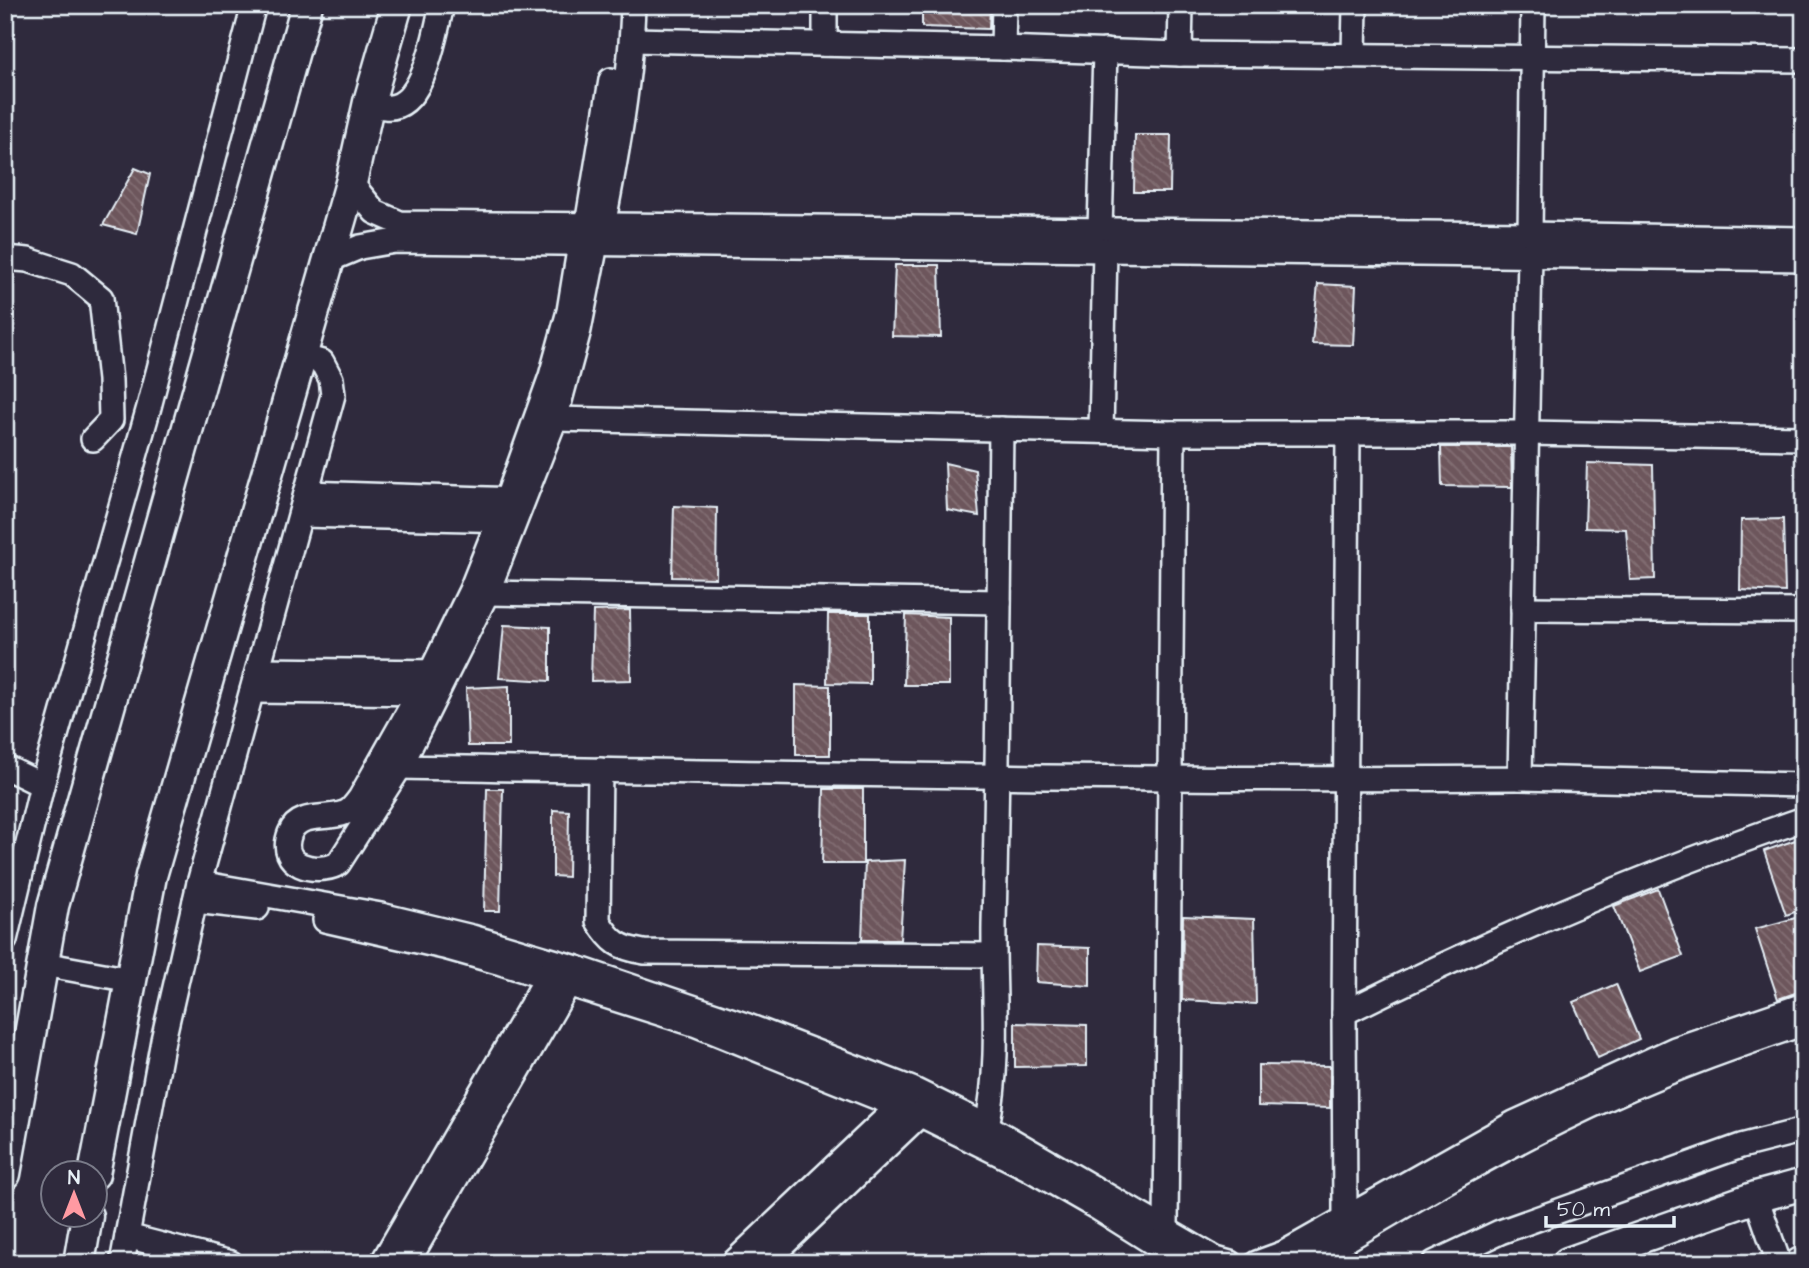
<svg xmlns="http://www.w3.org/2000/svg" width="1809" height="1268" viewBox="0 0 1809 1268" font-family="'Architects Daughter',sans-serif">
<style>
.building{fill:url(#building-back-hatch);stroke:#e8f1f8;stroke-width:2}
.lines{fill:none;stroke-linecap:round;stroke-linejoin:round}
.minor-casing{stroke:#e8f1f8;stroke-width:28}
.major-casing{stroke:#e8f1f8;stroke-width:35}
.minor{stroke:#2f2a3d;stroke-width:23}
.major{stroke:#2f2a3d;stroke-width:30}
</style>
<defs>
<pattern id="building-back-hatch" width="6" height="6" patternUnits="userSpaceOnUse" patternTransform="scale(1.75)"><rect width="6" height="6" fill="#6d565c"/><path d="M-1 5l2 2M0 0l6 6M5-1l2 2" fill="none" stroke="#826f74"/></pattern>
</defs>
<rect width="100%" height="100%" fill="#2f2a3d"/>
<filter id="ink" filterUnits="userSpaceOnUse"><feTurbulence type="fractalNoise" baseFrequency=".0143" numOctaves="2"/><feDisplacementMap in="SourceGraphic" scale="14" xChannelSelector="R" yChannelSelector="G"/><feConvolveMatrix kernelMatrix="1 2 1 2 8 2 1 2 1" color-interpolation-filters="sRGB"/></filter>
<g filter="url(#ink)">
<g class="building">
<polygon points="922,5 990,5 989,29 922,27"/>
<polygon points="1135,135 1171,135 1170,192 1134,192"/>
<polygon points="135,168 150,174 137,234 103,225"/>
<polygon points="895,265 939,265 941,337 892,336"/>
<polygon points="1318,284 1356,286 1353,345 1312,344"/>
<polygon points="1441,447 1511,447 1512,487 1442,486"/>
<polygon points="945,463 975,470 979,516 947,510"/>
<polygon points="1587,463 1653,465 1655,579 1630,580 1626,529 1585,528"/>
<polygon points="674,506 717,508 716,578 672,577"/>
<polygon points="1783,519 1785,592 1740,590 1741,520"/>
<polygon points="630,610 631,680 591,681 593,611"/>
<polygon points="828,614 870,614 870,684 827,683"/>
<polygon points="906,615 949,617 949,685 904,685"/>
<polygon points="504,625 550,627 550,681 499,678"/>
<polygon points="796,685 830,686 830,755 796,755"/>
<polygon points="509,686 509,746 468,746 466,688"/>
<polygon points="487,789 503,789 500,911 484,911"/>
<polygon points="824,789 863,789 863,864 822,864"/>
<polygon points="553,810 569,811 568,877 553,876"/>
<polygon points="1804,837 1804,909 1786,915 1764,851"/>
<polygon points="905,860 900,940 862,940 865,862"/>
<polygon points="1658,889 1683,956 1640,972 1614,906"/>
<polygon points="1183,916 1254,919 1256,1004 1182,1000"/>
<polygon points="1799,917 1804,932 1804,990 1778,999 1755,929"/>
<polygon points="1037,946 1090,948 1090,986 1036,982"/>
<polygon points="1616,984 1639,1039 1598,1058 1573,1002"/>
<polygon points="1015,1023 1087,1025 1087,1066 1015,1067"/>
<polygon points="1258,1065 1330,1066 1330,1108 1258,1106"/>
</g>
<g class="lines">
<g class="minor-casing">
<g id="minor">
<polyline points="632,40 1003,48 1180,54 1181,5"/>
<polyline points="825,44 825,5"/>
<polyline points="1003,48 1004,5"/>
<polyline points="1180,54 1804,60"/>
<polyline points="1354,55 1355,5"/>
<path d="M369 102C374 104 380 107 385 107 424 112 435 33 442 5"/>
<polyline points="351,183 375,212 400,223 1530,234 1804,239"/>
<polyline points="587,225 611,80"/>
<path d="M603 226C617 153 631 79 633 5"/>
<polyline points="1100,229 1105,51"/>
<polyline points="1530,234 1533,5"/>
<path d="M580 244 569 311 551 376 507 499 471 590 431 672 360 798C356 803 351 811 344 813 327 820 299 811 290 833 277 866 315 875 338 864L400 767 487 593 555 419 579 330 596 244"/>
<polyline points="5,258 28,260 72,274 101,298 110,380 111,420 93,439"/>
<polyline points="329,260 360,247 395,241 1804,259"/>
<polyline points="555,419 1173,433 1527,433 1804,438"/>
<polyline points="1101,431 1105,250"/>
<polyline points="306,493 520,500"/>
<polyline points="301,515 512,520"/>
<polyline points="487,593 999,602"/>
<polyline points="1523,609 1804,611"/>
<polyline points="258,670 444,672"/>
<polyline points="252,691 434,693"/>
<polyline points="5,767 42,785"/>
<path d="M400 767C773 773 1147 781 1520 778L1530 254"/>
<path d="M600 770 598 921C611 942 619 948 644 952L993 955"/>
<polyline points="1520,778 1804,785"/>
<polyline points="199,883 381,915 472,937 577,968 748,1026 912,1089 987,1126 1216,1259 1230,1263"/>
<polyline points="195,901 257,908"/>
<polyline points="325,920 444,947 501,963 697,1025 801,1067 921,1115 1028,1168 1096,1207 1185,1263"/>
<polyline points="5,940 42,785 149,407 254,5"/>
<polyline points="43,964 131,980"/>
<path d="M1344 1013C1493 939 1646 873 1804 819"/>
<path d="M987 1126C1001 1061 993 991 994 924 998 759 999 594 1001 429"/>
<polyline points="1756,1197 1779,1263"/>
<polyline points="1345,1217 1344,1013 1348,434"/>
<polyline points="1166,1229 1173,433"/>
<polyline points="127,1236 231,1263"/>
<polyline points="1625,1243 1633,1263"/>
<polyline points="122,1263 163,1040 199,883 333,395 331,379 322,362 301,356"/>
<polyline points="382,1263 554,966"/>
<polyline points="407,1263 576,971"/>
<polyline points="733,1263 899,1106 907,1095"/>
<polyline points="764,1263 929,1106"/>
<polyline points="1257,1263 1284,1253 1514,1123 1675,1049 1804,1005"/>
<path d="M1308 1263C1408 1203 1509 1142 1615 1095 1677 1067 1740 1045 1804 1023"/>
<polyline points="1434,1263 1500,1232 1741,1146 1804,1130"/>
</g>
</g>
<g class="major-casing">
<g id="major">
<polyline points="5,1174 53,906 307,5"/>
<polyline points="94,1174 151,876 351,183 369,102 397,5"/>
<polyline points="79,1263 87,1216"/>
<polyline points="1568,1263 1756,1197 1804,1184"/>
<polyline points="1801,1263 1804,1262"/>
</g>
</g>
<use href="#minor" class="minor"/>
<use href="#major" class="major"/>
</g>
</g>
<rect width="1809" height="1268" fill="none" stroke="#2f2a3d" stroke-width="28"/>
<rect x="14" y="14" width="1781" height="1240" fill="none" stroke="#e8f1f8" stroke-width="2.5" filter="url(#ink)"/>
<g transform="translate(74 1194)"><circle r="33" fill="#2f2a3d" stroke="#797a88" stroke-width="2"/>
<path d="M0-5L12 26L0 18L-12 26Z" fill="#ff9aa2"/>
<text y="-10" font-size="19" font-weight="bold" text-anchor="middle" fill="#e8f1f8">N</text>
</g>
<path d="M1546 1216v10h128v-10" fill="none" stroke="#e8f1f8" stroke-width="3.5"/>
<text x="1557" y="1216" font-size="21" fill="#e8f1f8" stroke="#2f2a3d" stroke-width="5" paint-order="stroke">50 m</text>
</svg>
